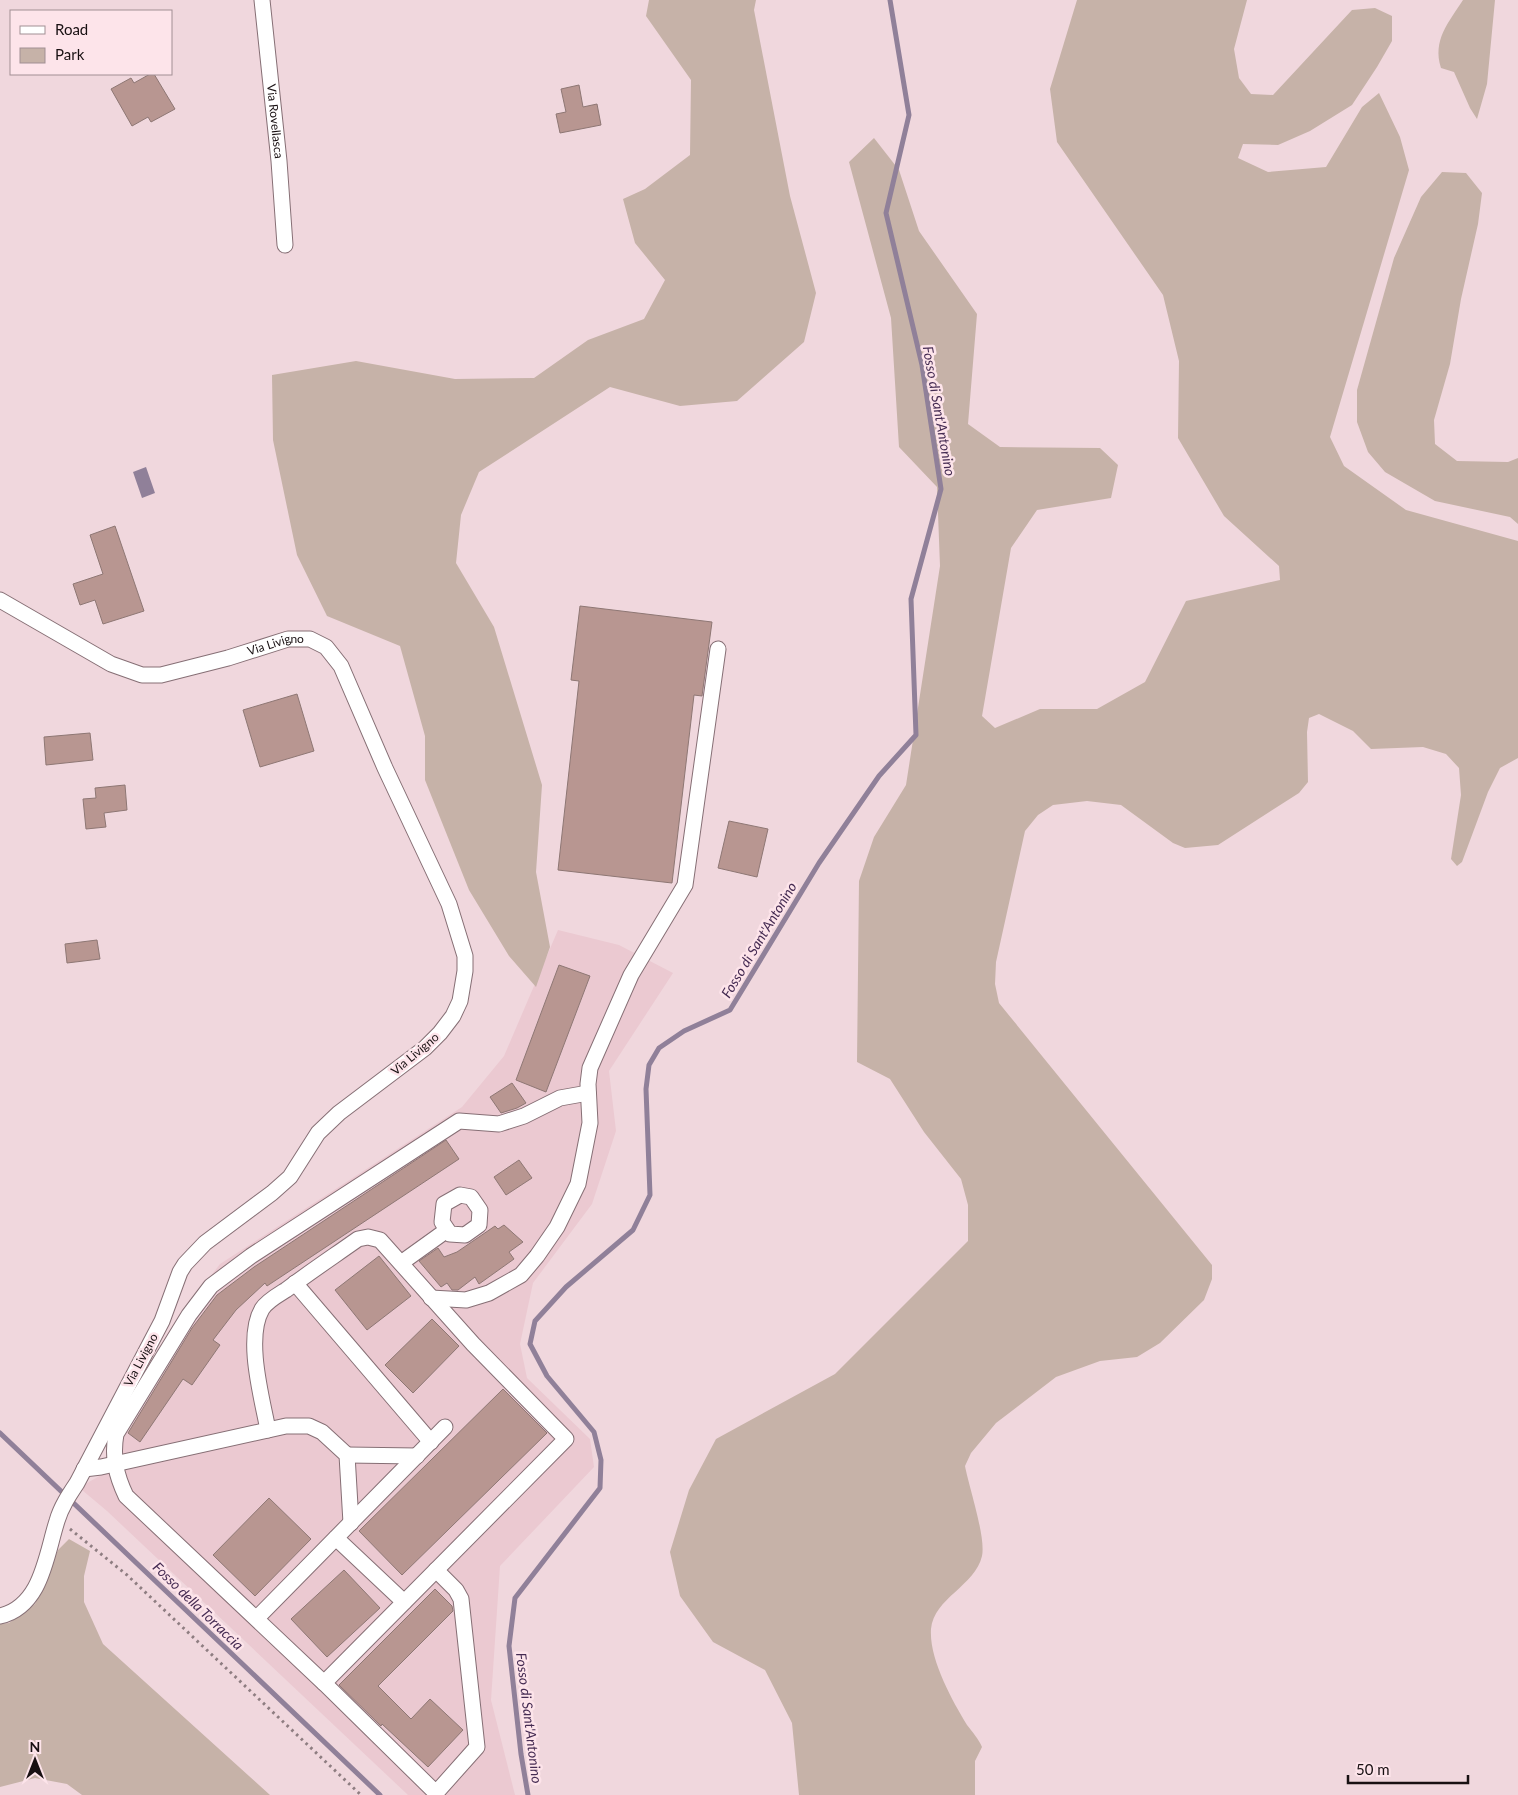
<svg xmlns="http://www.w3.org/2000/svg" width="1518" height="1795" viewBox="0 0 1518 1795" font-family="Lato,sans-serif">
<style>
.built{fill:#ebc9d1}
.green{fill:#c6b2a8}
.water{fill:#908099}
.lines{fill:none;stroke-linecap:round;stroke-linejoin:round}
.stream{stroke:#908099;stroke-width:5}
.building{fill:#b89691;stroke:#8e7774}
.minor-casing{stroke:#866f75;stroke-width:17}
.path{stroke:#8e7d81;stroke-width:3;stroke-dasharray:2.5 4;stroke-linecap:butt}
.minor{stroke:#fff;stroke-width:15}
.labels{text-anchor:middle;stroke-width:5;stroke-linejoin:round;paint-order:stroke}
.street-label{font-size:12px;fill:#181012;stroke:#fde4ea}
.water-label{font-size:14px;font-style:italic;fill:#452b52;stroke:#fde4ea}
</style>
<rect width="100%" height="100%" fill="#f0d7dd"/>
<polygon class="built" points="558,930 619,945 673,973 609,1071 616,1131 592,1204 533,1283 520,1344 527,1378 590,1439 594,1467 500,1566 491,1700 515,1795 408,1795 107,1511 82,1490 87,1483 103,1474 102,1460 106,1458 106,1447 109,1439 190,1303 220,1264 462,1107 504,1056"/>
<g class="green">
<polygon points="649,0 756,0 754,10 790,196 816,293 804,342 737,401 680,406 610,387 479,472 461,515 456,563 494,627 542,785 536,872 550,947 536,987 509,956 469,890 425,780 425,736 400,646 327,616 297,555 273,440 272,375 356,361 455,379 534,378 588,340 644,319 665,280 635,243 623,199 645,189 690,155 691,80 646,16"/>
<path d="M1077 0H1247L1234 49 1239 78 1251 94 1273 95 1352 10 1375 8 1392 16V41L1377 67 1352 105 1310 131 1278 145 1243 144 1238 158 1268 172 1326 167 1362 107 1379 93 1400 137 1409 170 1330 437 1344 466 1406 510 1518 541V758L1500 768 1488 792 1462 862 1457 866 1451 859 1461 795 1459 768 1446 754 1423 747 1371 749 1353 731 1319 714 1309 718 1307 732 1308 782 1299 793 1218 845 1185 848 1173 843 1121 805 1087 801 1053 805 1038 815 1025 831 996 962 995 984 999 1003 1212 1265V1279L1204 1300 1160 1343 1137 1357 1100 1361 1056 1377 996 1423 971 1453 965 1466C969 1487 986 1537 982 1556 975 1586 934 1598 931 1629 929 1659 952 1700 967 1725 973 1733 978 1738 982 1747L975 1761V1795H799L792 1723 765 1670 713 1642 680 1596 670 1552 689 1490 716 1439 835 1374 968 1241V1205L961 1179 924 1132 890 1079 857 1062 859 881 874 837 906 785 940 566 937 487 899 447 891 318 849 162 874 138 899 170 919 231 977 314 968 424 1000 447 1100 448 1118 465 1111 498 1037 510 1011 548 982 716 995 728 1040 709H1097L1145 682 1186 601 1280 580 1279 566 1224 516 1178 438 1179 361 1163 295 1057 142 1050 89Z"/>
<path d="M1463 0H1495L1487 84 1477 119 1470 108 1454 72 1441 68C1432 40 1449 22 1463 0Z"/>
<polygon points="1442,172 1466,173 1482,193 1478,224 1461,299 1450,364 1434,420 1435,444 1457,461 1508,462 1518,458 1518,524 1510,517 1435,501 1385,472 1368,452 1357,422 1357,390 1394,258 1421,197"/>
<polygon points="69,1539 90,1551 84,1576 84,1602 103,1644 270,1795 82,1795 67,1784 35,1778 0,1787 0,1624 9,1623 35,1604 58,1550"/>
</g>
<polygon class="water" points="146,467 155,493 142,498 133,472"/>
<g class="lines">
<g class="stream">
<polyline points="0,1433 380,1795"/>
<polyline points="528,1795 521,1754 509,1646 515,1598 600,1488 601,1460 594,1432 547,1376 530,1344 535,1321 566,1287 633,1230 650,1195 646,1089 649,1065 659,1048 684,1031 730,1010 819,863 879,776 916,735 911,599 941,489 922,365 886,213 909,115 890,0"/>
</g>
</g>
<g class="building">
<polygon points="150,74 154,74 175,109 151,122 148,117 132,126 111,89 131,78 134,83"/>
<polygon points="579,85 583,107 597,104 601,125 560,133 556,114 566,112 561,89"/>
<polygon points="115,526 144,611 103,624 95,600 80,605 73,584 103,574 90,535"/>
<polygon points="580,606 712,622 702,696 694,695 672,883 558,870 579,681 571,680"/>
<polygon points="297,694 314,751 260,767 243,710"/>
<polygon points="90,733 93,760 46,765 44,737"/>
<polygon points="125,785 127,810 104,813 106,827 86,829 83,799 96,798 95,788"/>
<polygon points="729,821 768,829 757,877 718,868"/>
<polygon points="97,940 100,959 67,963 65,944"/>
<polygon points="559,965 590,976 546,1092 516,1080"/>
<polygon points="512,1083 526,1103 517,1108 501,1113 490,1097"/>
<polygon points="446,1140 459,1159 267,1286 265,1283 236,1310 213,1340 220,1345 192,1385 183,1379 140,1442 128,1433 192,1328 217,1295 254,1267"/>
<polygon points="519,1160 532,1178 506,1195 494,1177"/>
<polygon points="504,1225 523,1242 509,1252 514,1259 479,1284 475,1277 458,1290 452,1290 447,1283 441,1287 419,1261 438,1248 444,1257 457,1252 495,1226 498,1229"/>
<polygon points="379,1256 411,1296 367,1330 335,1290"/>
<polygon points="432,1319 459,1346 413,1393 385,1365"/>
<polygon points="503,1389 547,1433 402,1575 359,1531"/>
<polygon points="269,1498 311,1539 255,1596 213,1555"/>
<polygon points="344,1570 380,1608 327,1657 291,1619"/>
<polygon points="435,1589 452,1606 453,1611 378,1686 411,1719 430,1699 463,1730 428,1767 382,1724 381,1726 339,1685"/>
</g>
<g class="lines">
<g class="minor-casing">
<g id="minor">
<path id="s1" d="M262 0 279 161 285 245"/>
<path id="s2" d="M0 600 111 664 142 675H161L228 658 288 639H310L326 647 341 666 385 768 449 904 465 956V971L460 1001 453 1016 440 1033 425 1048 339 1113 318 1133 290 1177 272 1193 205 1243 185 1264 180 1272 162 1321 77 1483C69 1495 61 1507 57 1521 46 1555 42 1606 0 1616"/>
<polygon points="460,1195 471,1197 480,1210 479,1225 465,1235 450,1234 442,1222 444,1204"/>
<polyline points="401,1263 447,1230"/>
<polyline points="295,1283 431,1442"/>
<polyline points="431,1298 466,1300 489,1293 521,1275 537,1256 557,1227 578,1184 590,1123 588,1084 590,1068 631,975 685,885 718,649"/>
<path d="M268 1430C262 1398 245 1338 262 1309 267 1301 278 1295 286 1290 310 1272 334 1256 358 1239L368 1237 380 1240 473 1344 566 1439 324 1683 126 1496C116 1475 112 1457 116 1434L189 1315 211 1286 251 1256 459 1121 499 1124 524 1116 560 1098 588 1093"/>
<polyline points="347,1455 417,1456"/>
<polyline points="84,1469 101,1467 286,1426 309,1426 322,1432 347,1455 351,1523"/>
<polyline points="336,1538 404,1602"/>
<polyline points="257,1618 445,1427"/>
<polyline points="324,1683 436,1793 477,1747 461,1599 456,1590 436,1570"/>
</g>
</g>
<polyline class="path" points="70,1529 127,1575 361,1795"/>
<use href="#minor" class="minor"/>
</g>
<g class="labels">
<g class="street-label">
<text dy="4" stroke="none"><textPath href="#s1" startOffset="122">Via Rovellasca</textPath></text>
<text dy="4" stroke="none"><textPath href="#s2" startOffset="299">Via Livigno</textPath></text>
<text transform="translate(415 1054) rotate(-40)" y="4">Via Livigno</text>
<text transform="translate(141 1360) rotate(-62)" y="4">Via Livigno</text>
</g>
<g class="water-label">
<text transform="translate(939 411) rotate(80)" y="5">Fosso di Sant'Antonino</text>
<text transform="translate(759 940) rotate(-59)" y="5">Fosso di Sant'Antonino</text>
<text transform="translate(198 1606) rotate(44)" y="5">Fosso della Torraccia</text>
<text transform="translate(529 1718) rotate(83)" y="5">Fosso di Sant'Antonino</text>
</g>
</g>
<rect x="10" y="10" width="162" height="65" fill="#fde4ea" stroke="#a18f94"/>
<rect x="20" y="26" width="25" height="8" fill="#ffffff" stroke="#a18f94"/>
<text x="55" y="35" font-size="15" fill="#181012">Road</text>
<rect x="20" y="48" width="25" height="15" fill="#c6b2a8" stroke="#a18f94"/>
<text x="55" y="60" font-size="15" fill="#181012">Park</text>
<g transform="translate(35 1760)" stroke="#fde4ea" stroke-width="4" paint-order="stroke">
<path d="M0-4L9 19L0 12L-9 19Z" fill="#181012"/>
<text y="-8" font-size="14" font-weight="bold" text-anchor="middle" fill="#181012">N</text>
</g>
<path d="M1348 1775v8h120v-8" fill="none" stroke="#181012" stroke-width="2.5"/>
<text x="1356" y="1775" font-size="15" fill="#181012" stroke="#fde4ea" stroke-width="4" paint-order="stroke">50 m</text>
</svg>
